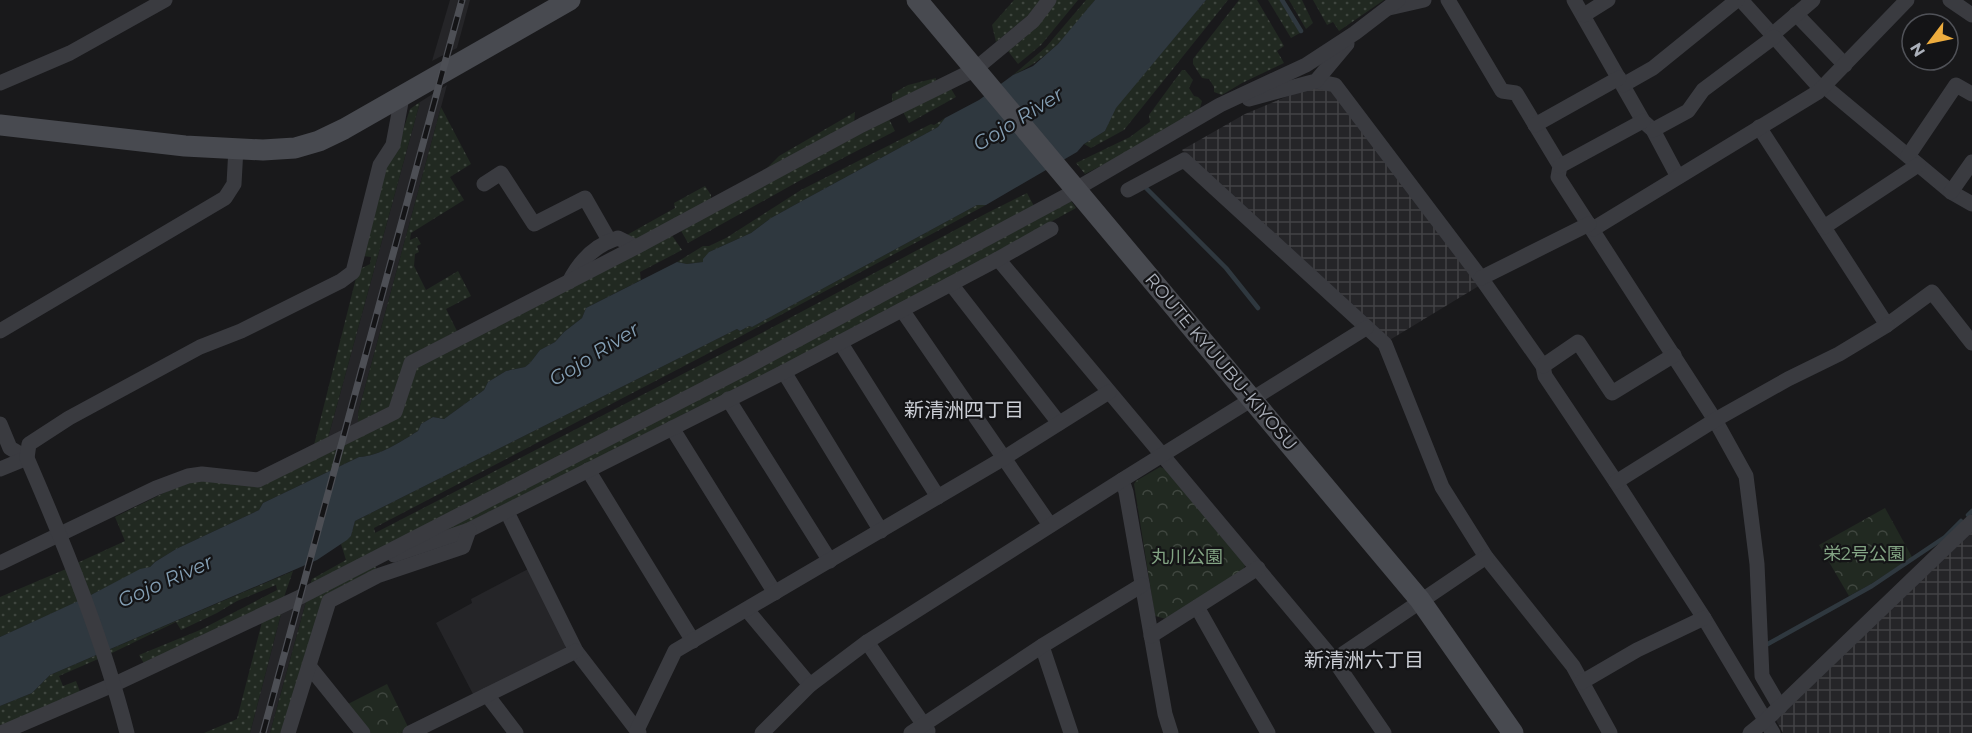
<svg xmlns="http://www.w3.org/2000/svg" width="1972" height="733" viewBox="0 0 1972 733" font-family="Montserrat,'Noto Sans JP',sans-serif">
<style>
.built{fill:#252528}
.industrial{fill:url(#industrial-grid)}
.grass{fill:url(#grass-dots)}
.park{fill:url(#park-crowns)}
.water{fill:#2f383f}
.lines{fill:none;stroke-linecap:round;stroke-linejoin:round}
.stream{stroke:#2f383f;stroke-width:4.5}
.minor{stroke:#3a3b40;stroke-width:15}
.secondary{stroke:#484a50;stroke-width:21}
.rail-casing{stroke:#4d4f55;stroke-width:7}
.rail{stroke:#141416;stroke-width:4.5;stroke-dasharray:14;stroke-linecap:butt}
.labels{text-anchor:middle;stroke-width:4.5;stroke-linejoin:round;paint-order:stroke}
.street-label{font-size:18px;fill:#abb0ba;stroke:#141416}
.park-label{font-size:18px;fill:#83a484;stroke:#141416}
.water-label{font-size:20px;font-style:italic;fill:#849fb4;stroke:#141416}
.neighbourhood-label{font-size:20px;fill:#cccfd6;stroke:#141416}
</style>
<defs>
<pattern id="industrial-grid" width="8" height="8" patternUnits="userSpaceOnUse" patternTransform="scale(1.5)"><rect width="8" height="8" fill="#252528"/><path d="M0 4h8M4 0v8" fill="none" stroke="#424245"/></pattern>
<pattern id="grass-dots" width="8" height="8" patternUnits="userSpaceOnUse" patternTransform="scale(1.5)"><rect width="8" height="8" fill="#212921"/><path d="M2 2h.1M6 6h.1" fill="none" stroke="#3f463f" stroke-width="1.8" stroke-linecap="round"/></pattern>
<pattern id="park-crowns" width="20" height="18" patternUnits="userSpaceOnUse" patternTransform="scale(1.5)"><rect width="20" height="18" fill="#212921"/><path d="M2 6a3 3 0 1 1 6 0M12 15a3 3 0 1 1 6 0" fill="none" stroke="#3f463f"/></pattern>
</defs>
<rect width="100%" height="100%" fill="#19191b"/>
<g class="built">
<polygon points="450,0 470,0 457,48 432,61"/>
<polygon points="447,85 358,413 358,423 328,438 420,102"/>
<polygon points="530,568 567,643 564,651 474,696 436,623 472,603 471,599"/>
<polygon points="307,598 270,733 250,733 282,610"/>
</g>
<g class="industrial">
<polygon points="1320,85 1334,87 1482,284 1388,341 1182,150 1245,114 1295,93"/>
<polygon points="1972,531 1972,733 1783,733 1776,720"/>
</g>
<g class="grass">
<polygon points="1014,0 1042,0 1031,13 996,42 992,25"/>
<polygon points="1056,0 1078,0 1041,45 1018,64 1008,51 1023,39"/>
<path d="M1086 0H1095C1070 32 1050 58 1013 75L1046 47Z"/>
<polygon points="1206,0 1228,0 1124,130 1091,148 1084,144 1105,131 1115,108"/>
<polygon points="1239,0 1257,0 1284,46 1277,51 1284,63 1242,83 1222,95 1214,92 1214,87 1209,79 1202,78 1193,64 1193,59"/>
<polygon points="1268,0 1280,0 1300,33 1291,38"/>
<polygon points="1289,0 1302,0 1313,23 1306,29"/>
<polygon points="1313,0 1384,0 1339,31 1333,22 1327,25"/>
<polygon points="1182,70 1185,70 1193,80 1189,88 1194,96 1198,97 1202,101 1200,108 1130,151 1085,174 1076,163 1130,137 1150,122 1149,115"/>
<polygon points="936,78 936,81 892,102 892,94 908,85"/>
<polygon points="950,87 956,97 909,123 903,112"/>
<polygon points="420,102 328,438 314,445 358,270 370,264 371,257 363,256 380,177 396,152 410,109"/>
<polygon points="441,107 471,164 450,177 464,200 411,233 410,240 417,237 421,244 417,246 419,252 415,254 414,266 426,290 458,271 471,296 446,309 457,331 406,358 389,407 358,423 358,413"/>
<polygon points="855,112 854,124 765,170 779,156"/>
<polygon points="945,118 938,127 800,202 771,218 751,233 709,252 704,262 687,264 677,262 703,246 709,246 726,238 801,190 931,124 934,125"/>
<polygon points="889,119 895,131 799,181 688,243 680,229"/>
<polygon points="705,186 711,195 711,201 639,240 625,236 675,208 674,203"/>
<polygon points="1027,193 1035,208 309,588 312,579 346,560 341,544 351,536 355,521 737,329 740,331 749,326 752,327 977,205 986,205 732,341 374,528 375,533 737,346 987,213"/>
<polygon points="1071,201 1076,208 872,320 748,384 690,411 460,528 404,548"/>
<path d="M671 234 682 250 640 272 641 280 586 308 582 318 564 332 555 342 540 350 530 363 525 367 506 371 488 382 484 390 444 419 433 417 421 424 418 431C400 442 380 456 359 457L263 503 259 510 176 549 155 562 150 567 140 570 89 596 75 564 125 541 115 517 194 478 258 485 401 416 416 368Z"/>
<polygon points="375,565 376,569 325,595 282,733 270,733 307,598"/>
<polygon points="66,569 79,601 0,637 0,597"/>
<polygon points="293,571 283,600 145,665 139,655 200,630 277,590 276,585 237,601 217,613 181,630 176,622 112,653 59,676 63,686 76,681 81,694 0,726 0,706 32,693 50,675"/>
<polygon points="282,610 250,733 204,733 237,719 263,618"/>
</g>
<g class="park">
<polygon points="1160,467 1165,469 1246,564 1243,570 1166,619 1155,616 1134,484 1136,481"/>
<polygon points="1885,508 1912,557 1871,584 1849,596 1819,545"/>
<polygon points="387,684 409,729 401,733 371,733 348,704"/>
</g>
<path class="water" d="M1095 0H1206L1116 108 1105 131 1084 144 1077 152 986 205H977L752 327 749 326 740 331 737 329 355 521 351 536 347 540 317 560 50 675 32 693 0 706V637L89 596 140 569 150 567 155 562 176 549 259 510 263 503 359 457C380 456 400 442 418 431L421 424 433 417 444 419 484 390 488 382 506 371 525 367 530 363 540 350 555 342 564 332 582 318 586 308 677 262 687 264 703 262V259L709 252 751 233 771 218 800 202 938 127 945 118 979 100 1013 75 1033 66 1058 44Z"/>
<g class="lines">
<g class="stream">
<polyline points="1282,0 1301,31"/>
<polyline points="1146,188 1226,268 1258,308"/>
<polyline points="1968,515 1972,511"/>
<polyline points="1766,645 1872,586 1945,537 1961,521"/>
</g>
<g class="minor">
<polyline points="1448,0 1502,91 1516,93 1560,166 1558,177 1715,420 1746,476 1757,564 1762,676 1780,707"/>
<polyline points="1574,0 1643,121 1653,130 1678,177"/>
<polyline points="1741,0 1821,89"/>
<polyline points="1950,0 1972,15"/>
<polyline points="1389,8 1424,0"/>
<polyline points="1796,14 1845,65"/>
<polyline points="1584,15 1608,0"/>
<polyline points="1772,35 1813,0"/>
<polyline points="1316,81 1335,85 1481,278 1543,366 1545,376 1616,482 1704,618 1773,733"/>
<polyline points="0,83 70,53 165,0"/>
<polyline points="1623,85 1653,68 1737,0"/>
<polyline points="1824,86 1951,192 1972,204"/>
<polyline points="1249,99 1316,81 1347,44"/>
<polyline points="1535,125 1619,78"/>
<polyline points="1759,127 1887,325 1932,292 1972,343"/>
<polyline points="1653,130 1688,111 1703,90 1774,37"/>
<polyline points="1908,156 1956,85 1972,94"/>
<polyline points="1560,166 1643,121"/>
<polyline points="484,184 501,173 534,224 585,198 609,240"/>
<polyline points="1076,189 1220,105 1306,65 1355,33 1398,0"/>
<polyline points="1128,190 1184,160 1385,344 1442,487 1486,557 1573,666 1610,733"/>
<polyline points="1951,192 1972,162"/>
<polyline points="1824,227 1918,165"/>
<polyline points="1593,229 1818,92 1907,0"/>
<polyline points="998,259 1334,660 1384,733"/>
<polyline points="1481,278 1589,224"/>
<path d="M569 282C579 262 595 245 618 238L636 247"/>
<polyline points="951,284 1059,423"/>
<polyline points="902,310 1050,525"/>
<polyline points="0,331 225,198 234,184 236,148"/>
<polyline points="840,342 938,497"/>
<polyline points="1543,366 1578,342 1612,393 1674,355"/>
<polyline points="784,372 881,531"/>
<polyline points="728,399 830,561"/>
<polyline points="0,424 10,448 27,458"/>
<polyline points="672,428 775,593"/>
<polyline points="0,469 27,458"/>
<polyline points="588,470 693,641"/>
<polyline points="1122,480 1126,492 1165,714 1171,733"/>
<polyline points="1616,482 1715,420 1788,379 1839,354 1887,325"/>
<polyline points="507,512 576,651 639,733"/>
<polyline points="394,555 469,530 784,372 998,259 1051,229"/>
<polyline points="0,563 156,488 188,476 202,474 258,480 395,412 411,363 636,247 862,125 974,70 1033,21 1049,0"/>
<polyline points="1197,607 1268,733"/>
<polyline points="747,610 810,685"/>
<polyline points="1151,636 1258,568"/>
<polyline points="867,642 928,731"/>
<polyline points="1042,646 1071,733"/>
<polyline points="1334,660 1486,557"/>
<polyline points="309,666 363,733"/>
<polyline points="1582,682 1637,650 1704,618"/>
<polyline points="487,695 516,733"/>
<polyline points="637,730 675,651 1004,458 1109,392"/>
<polyline points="1,733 115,684 300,597 743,369 1077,190"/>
<path d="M127 733C103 639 66 548 27 458L29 444 69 418 200 347 241 331 341 281 353 272 380 165 393 145 402 97"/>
<polyline points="288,733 329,601 377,576 463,547 469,530"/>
<polyline points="410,733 576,651"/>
<polyline points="762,733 810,685 867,642 1122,480 1366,328"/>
<polyline points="911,733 1042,646 1142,585"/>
<polyline points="1750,733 1766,720 1972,522"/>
</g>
<g class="secondary">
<polyline points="917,0 1420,600 1513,733"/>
<polyline points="0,125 185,146 263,150 295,148 319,141 344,129 570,0"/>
</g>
<g class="rail-casing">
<polyline id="rail" points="263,733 462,0"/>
</g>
<use href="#rail" class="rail"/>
</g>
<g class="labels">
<g class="street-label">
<text transform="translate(1221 362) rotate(50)" y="6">ROUTE KYUUBU-KIYOSU</text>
</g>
<g class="park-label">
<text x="1864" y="560">栄2号公園</text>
<text x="1187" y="563">丸川公園</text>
</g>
<g class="water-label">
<text transform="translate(1018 119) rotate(-32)" y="7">Gojo River</text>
<text transform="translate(594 354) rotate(-32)" y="7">Gojo River</text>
<text transform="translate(165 581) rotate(-24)" y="7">Gojo River</text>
</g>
<g class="neighbourhood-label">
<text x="964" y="417">新清洲四丁目</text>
<text x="1364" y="667">新清洲六丁目</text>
</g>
</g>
<g transform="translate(1930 42) rotate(238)"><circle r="28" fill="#141416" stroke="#505258" stroke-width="1.5"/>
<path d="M0-4.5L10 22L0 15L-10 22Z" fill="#edac3e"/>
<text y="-9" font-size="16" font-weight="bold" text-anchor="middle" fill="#abb0ba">N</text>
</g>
</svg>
